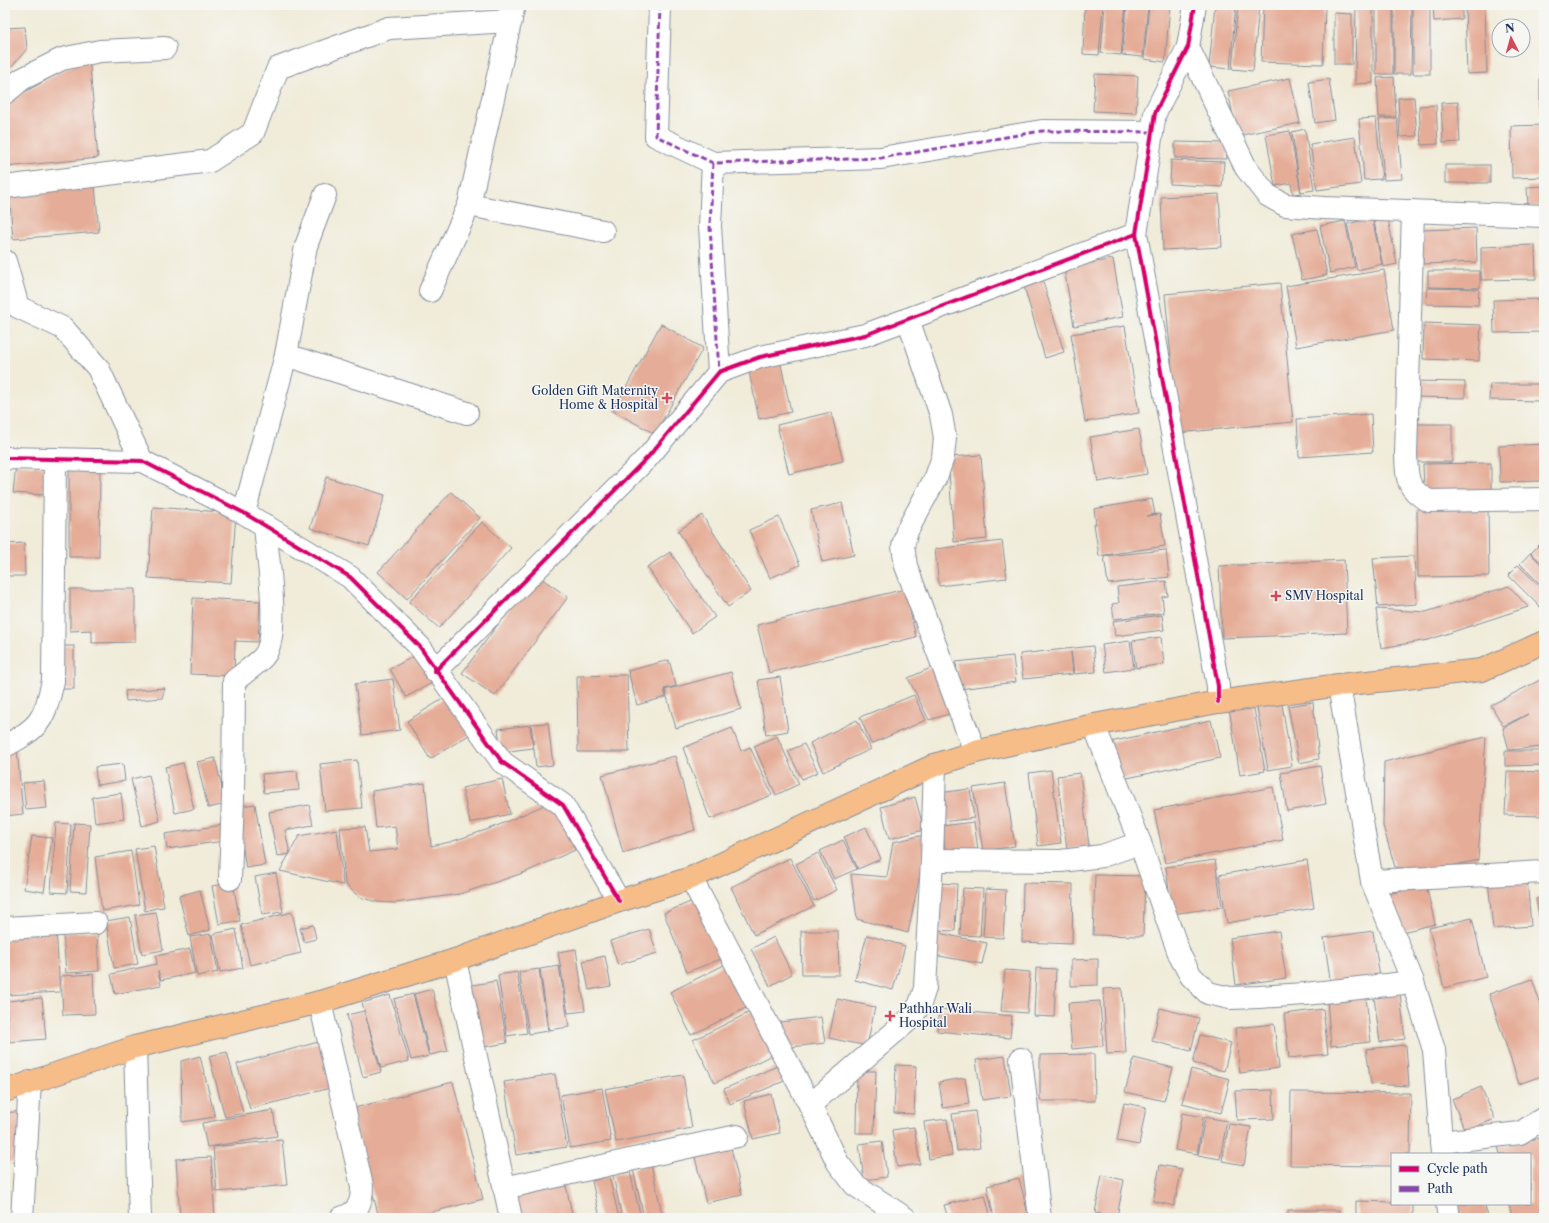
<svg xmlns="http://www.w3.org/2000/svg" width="1549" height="1223" viewBox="0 0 1549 1223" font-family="'Libre Caslon Text',serif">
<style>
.building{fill:#e5ad98}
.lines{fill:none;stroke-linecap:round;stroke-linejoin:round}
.minor-casing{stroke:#868e9c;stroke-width:24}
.major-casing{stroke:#868e9c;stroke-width:24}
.minor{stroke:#fff;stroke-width:22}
.major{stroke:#f7bd88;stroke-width:22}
.quiet{stroke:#8e44ad;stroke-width:3;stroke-dasharray:6 3;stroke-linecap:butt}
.cycleway-casing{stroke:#f6f6f2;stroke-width:6}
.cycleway{stroke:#d6006c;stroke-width:4}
.poi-dot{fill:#d1495b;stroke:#f6f6f2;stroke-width:1.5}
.labels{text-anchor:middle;stroke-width:3;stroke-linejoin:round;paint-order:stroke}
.poi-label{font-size:12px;fill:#1b2f5e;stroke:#f6f6f2;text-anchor:start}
</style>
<rect width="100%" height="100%" fill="#f6f6f2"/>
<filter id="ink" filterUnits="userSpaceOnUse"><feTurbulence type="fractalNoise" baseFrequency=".025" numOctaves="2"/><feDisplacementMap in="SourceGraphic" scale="8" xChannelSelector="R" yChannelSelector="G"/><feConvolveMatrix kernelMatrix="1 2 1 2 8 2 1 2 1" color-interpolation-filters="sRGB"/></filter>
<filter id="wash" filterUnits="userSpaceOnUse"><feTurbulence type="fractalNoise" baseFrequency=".012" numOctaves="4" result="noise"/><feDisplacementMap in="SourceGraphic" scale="16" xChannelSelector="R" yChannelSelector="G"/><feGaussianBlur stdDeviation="0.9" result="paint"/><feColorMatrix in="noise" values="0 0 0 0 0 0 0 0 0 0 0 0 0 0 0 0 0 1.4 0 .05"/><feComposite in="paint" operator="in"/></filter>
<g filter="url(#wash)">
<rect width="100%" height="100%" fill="#f0ecd9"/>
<g id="blocks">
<g class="building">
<polygon points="1085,5 1103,5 1099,55 1083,54"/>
<polygon points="1105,5 1126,5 1121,55 1101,53"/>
<polygon points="1127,5 1148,5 1143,57 1122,55"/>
<polygon points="1149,5 1170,5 1165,62 1144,59"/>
<polygon points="1215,5 1236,5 1230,69 1209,67"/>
<polygon points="1238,5 1259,5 1253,71 1232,69"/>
<polygon points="1263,5 1325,5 1323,64 1261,62"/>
<polygon points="1356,5 1373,5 1373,83 1355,84"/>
<rect x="1376" y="5" width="17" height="69"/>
<polygon points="1394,5 1412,5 1411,74 1394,74"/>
<rect x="1413" y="5" width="17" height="69"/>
<polygon points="1433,5 1462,5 1462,19 1434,21"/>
<polygon points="1465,5 1485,5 1487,73 1467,74"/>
<polygon points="1334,13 1352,14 1352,64 1334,64"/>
<polygon points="25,27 27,49 5,74 5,28"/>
<polygon points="1540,49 1544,49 1544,114 1540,115"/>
<polygon points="89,56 98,158 5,167 5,103"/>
<polygon points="1095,74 1138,76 1136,113 1093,111"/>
<polygon points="1394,77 1396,117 1379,117 1377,78"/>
<polygon points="1290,78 1300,123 1237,136 1228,91"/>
<polygon points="1329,79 1335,120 1315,123 1309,82"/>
<polygon points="1414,97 1417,136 1400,137 1398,98"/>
<polygon points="1458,102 1460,142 1443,143 1441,103"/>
<polygon points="1436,105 1438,144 1421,145 1419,106"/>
<polygon points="1376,118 1382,179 1364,180 1359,119"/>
<polygon points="1397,118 1402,179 1384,180 1379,119"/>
<polygon points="1544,125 1544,177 1512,178 1511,126"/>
<polygon points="1305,129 1314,190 1301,192 1292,132"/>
<polygon points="1290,131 1301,193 1293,194 1291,183 1275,186 1266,135"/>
<polygon points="1355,137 1361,184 1317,190 1310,144"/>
<polygon points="1175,142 1227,143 1227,159 1175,158"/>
<polygon points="1171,160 1224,162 1222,187 1170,184"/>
<rect x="1445" y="165" width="45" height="18"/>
<polygon points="95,185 99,232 13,239 9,191"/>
<polygon points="1544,186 1544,206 1528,207 1527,187"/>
<polygon points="1219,194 1222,247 1163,250 1161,197"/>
<polygon points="1372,218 1382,264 1357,270 1347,224"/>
<polygon points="1388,219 1397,264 1383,267 1374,222"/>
<polygon points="1345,221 1355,267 1330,273 1320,226"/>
<polygon points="1476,228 1477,262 1423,264 1422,230"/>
<polygon points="1317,229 1327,275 1302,280 1292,234"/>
<polygon points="1535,245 1536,279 1481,280 1481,247"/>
<polygon points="1113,259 1123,317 1074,326 1064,268"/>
<polygon points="1384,270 1394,330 1296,347 1286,286"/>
<polygon points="1428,271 1480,271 1480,288 1428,287"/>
<polygon points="1042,278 1064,352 1045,358 1023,283"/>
<polygon points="1280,283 1293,422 1178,433 1165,294"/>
<polygon points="1427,288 1479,289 1478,305 1426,304"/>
<polygon points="1544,299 1544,332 1494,333 1493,300"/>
<polygon points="1424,323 1481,325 1479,361 1423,359"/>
<polygon points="661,324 703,348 655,434 613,411"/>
<polygon points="1125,326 1139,413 1085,422 1071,334"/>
<polygon points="780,360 791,412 759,419 748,367"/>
<polygon points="1413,381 1465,382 1465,398 1413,397"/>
<polygon points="1490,384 1542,384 1541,401 1489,400"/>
<polygon points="831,412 843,461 789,474 777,425"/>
<polygon points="1371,414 1373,452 1299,457 1297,419"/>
<polygon points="1410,424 1452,424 1452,462 1411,462"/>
<polygon points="1139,429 1147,474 1098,482 1090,437"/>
<polygon points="1544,444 1544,481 1500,482 1499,446"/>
<polygon points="981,455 987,539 954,542 948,457"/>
<polygon points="1491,463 1491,490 1424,491 1423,464"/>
<polygon points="16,464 45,467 43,495 13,493"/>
<polygon points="69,468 100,468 99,557 69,557"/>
<polygon points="326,477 385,495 369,546 310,528"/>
<polygon points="451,492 480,518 407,599 378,572"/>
<polygon points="1152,499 1155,514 1146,516 1160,514 1165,546 1099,556 1094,524 1096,524 1094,509"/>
<polygon points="842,503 854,555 822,562 811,510"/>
<polygon points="153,507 236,513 231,583 148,578"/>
<polygon points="1488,507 1489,576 1418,577 1417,509"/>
<polygon points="702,515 751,591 728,607 678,531"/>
<polygon points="779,517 800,565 770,578 749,530"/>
<polygon points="482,522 511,548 439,628 409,602"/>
<polygon points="1002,541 1007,578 939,586 935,549"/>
<polygon points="1542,542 1544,544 1544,565 1531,553"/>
<polygon points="24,543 25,576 5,576 5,544"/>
<polygon points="1166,550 1169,577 1108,584 1104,556"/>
<polygon points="670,552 715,617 692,633 647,567"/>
<polygon points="1530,553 1544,567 1544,588 1520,564"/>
<polygon points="1414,556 1417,604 1378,607 1373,558"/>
<polygon points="1344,560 1347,633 1222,638 1219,566"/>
<polygon points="1518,565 1544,590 1544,609 1543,610 1508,575"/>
<polygon points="535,574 568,597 495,696 462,673"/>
<polygon points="1166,581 1168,596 1162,597 1164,613 1114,619 1112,604 1119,603 1117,587"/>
<polygon points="1509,586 1528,607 1428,640 1381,648 1376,609 1426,612"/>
<polygon points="70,589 135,589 135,642 92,643 92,630 70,631"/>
<polygon points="905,589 916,637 769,673 757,625"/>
<polygon points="193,598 260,601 258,642 235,641 234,676 190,674"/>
<polygon points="1162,615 1164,630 1115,636 1113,621"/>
<polygon points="1161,637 1164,664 1136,668 1132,641"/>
<polygon points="1130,641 1134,668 1106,672 1102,645"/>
<rect x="59" y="646" width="15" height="43"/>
<polygon points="1093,646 1096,672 1074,674 1071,652 1073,674 1023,679 1020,654"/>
<polygon points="418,654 434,682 406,697 390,669"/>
<polygon points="1013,656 1016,682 959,689 956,662"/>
<polygon points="669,660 676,686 664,689 666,697 637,705 628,671"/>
<polygon points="935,666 956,712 929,720 908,678"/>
<polygon points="731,672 741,709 676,728 665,690"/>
<polygon points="627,675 629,752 578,752 577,676"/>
<polygon points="780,677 788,731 766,735 758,680"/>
<polygon points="1544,678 1544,705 1541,707 1544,717 1544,747 1509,750 1503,728 1528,714 1503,726 1491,705"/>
<polygon points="393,679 400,730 362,735 355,684"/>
<polygon points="165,688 162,698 126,701 125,691"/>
<polygon points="914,695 926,720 871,744 860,717"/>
<polygon points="446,697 469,735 430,759 407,721"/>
<polygon points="1281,698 1292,766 1268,770 1256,702"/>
<polygon points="1313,702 1319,759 1299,763 1288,706"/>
<polygon points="1253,703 1265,771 1240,775 1229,708"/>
<polygon points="857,720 871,749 823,772 810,743"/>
<polygon points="1211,720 1220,758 1118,780 1110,742"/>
<polygon points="548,723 553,765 536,767 531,724"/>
<polygon points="530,725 533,748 501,752 498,729"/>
<polygon points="732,728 741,751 750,747 772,795 710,819 683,748"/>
<polygon points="777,736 799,784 776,795 754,746"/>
<polygon points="1486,737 1478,860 1429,871 1395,867 1383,826 1384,762"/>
<polygon points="804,744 818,772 802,779 788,751"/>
<polygon points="17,749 23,814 5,816 5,770 8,769 6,750"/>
<polygon points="1505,751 1544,751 1544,765 1505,766"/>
<polygon points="675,756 695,830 623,853 602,775"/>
<polygon points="215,758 226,804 208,808 197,762"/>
<polygon points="357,760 362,808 325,811 320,764"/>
<polygon points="183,763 194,809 175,813 165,767"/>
<polygon points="123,764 125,781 97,785 95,767"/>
<polygon points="1320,766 1326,804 1287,811 1281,773"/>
<polygon points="1051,770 1061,843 1038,846 1029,773"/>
<polygon points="297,771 299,790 264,793 262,774"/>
<polygon points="1507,771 1544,772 1544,816 1505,815"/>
<polygon points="1080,773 1089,846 1067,849 1057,776"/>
<polygon points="149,775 160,821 142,826 131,779"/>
<polygon points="502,779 510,814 470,823 462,788"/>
<polygon points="44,781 47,808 26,810 23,783"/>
<polygon points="425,783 431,846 450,842 492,828 556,800 575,850 526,872 460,894 395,903 377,902 359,897 345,884 340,828 365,827 369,852 398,849 395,826 376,828 372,791"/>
<polygon points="1005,783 1015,846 983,851 973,788"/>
<polygon points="1273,787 1283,840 1165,863 1154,810"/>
<polygon points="970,789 974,818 942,822 938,793"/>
<polygon points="121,793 124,819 95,823 92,797"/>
<polygon points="915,797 924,830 889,839 881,807"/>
<polygon points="255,804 265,865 246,868 236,807"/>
<polygon points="309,805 313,825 285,830 290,854 277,856 269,812"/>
<polygon points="974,822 978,850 946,855 942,826"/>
<polygon points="56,823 71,824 67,893 51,892"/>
<polygon points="74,823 90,824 86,892 70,891"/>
<polygon points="222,825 224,841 167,849 165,834"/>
<polygon points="866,827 881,859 858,869 844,837"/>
<polygon points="337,829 343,885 280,871 299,836"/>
<polygon points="928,834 908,933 857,919 851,874 887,877 893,842"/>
<polygon points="32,836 52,838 44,892 24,889"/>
<polygon points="843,840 857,869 834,879 820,851"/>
<polygon points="154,846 164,907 156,908 145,911 135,849"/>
<polygon points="131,851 139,905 102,911 95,857"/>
<polygon points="818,853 837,890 814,901 796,864"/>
<polygon points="790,858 814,906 754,935 731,887"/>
<polygon points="1215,860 1222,907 1172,914 1166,867"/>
<polygon points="1307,860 1314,908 1227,923 1219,875"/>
<polygon points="276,873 283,912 262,915 255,877"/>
<polygon points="1095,875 1145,876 1143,936 1093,935"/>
<polygon points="1527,878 1531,926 1493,929 1488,881"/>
<polygon points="233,883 240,921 219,924 212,886"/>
<polygon points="937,883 957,884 955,931 935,930"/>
<polygon points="1023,883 1073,884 1072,944 1022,942"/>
<polygon points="1426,885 1435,924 1398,933 1389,894"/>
<polygon points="963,888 983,889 980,936 960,935"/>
<polygon points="986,889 1006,890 1003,938 983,937"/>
<polygon points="200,890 210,930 189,936 179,896"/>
<polygon points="1544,897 1544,939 1543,939 1536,899"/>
<polygon points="700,898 724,958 687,972 664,913"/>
<polygon points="156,912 163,950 142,954 135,915"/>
<polygon points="292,912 301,953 250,965 241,925"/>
<polygon points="130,917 138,964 114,968 106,921"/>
<polygon points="1472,918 1486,977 1444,988 1429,928"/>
<polygon points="313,925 316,939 304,942 300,928"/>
<polygon points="56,928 60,992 5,995 5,931"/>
<polygon points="236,929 243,968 220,972 213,934"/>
<polygon points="649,929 657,953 618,965 610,941"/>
<polygon points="97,931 99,971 66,973 63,933"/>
<polygon points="801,931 838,931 839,975 802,975"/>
<polygon points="1279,931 1286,978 1236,985 1230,938"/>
<polygon points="1373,931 1380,978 1331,985 1324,938"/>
<polygon points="938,933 987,943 982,964 934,955"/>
<polygon points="211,934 218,972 197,976 190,937"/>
<polygon points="867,935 905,946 893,990 855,980"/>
<polygon points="774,937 792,974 770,986 751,949"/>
<polygon points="190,949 195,973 161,980 158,971 161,985 115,994 111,974 157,964 156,956"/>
<polygon points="576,949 585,1011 568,1013 558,952"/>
<polygon points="605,956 611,986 589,990 583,961"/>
<polygon points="1098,959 1098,985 1071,986 1071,960"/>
<polygon points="730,962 752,1005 691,1035 670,992"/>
<polygon points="559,966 569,1027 549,1030 540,969"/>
<polygon points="1036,968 1056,969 1054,1017 1034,1016"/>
<polygon points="539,969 548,1031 529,1034 519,972"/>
<polygon points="1005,970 1030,972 1027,1013 1001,1011"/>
<polygon points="517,972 527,1033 507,1036 498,975"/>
<polygon points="93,974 95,1014 63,1015 61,976"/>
<polygon points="1532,979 1544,1014 1544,1075 1519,1084 1489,994"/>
<polygon points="496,981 507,1043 478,1048 467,986"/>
<polygon points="1122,988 1126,1053 1107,1054 1103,989"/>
<polygon points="432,989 448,1051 430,1055 414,994"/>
<polygon points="1400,993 1405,1039 1380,1042 1374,997"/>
<polygon points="413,994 429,1056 411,1060 394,999"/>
<polygon points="390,995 409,1061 381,1068 362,1003"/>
<polygon points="1366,997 1371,1042 1331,1046 1327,1001"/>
<polygon points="42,998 46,1039 9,1042 6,1001"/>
<polygon points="837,999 875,1007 867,1046 829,1038"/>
<polygon points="1100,1001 1103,1046 1072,1049 1068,1003"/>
<polygon points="1160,1008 1199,1018 1191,1051 1152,1041"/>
<polygon points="939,1009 1012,1016 1010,1038 937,1031"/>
<polygon points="1323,1009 1328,1054 1289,1058 1284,1014"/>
<polygon points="754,1010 776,1053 715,1083 693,1040"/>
<polygon points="364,1011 381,1072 363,1077 347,1015"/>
<polygon points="821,1017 825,1043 783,1048 780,1022"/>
<polygon points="1274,1024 1279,1068 1240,1073 1235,1028"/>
<polygon points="1200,1035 1231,1043 1224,1071 1193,1063"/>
<polygon points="322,1041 334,1087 250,1109 237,1064"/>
<polygon points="1406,1045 1409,1086 1371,1084 1366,1049"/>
<polygon points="227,1052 243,1113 225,1117 209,1056"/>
<polygon points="1094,1054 1095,1101 1040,1101 1040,1055"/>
<polygon points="200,1056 215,1117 182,1122 181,1061"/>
<polygon points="1005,1056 1011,1096 982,1100 976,1060"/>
<polygon points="1134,1058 1173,1068 1164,1101 1125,1092"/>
<polygon points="782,1064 789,1079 730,1104 724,1089"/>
<polygon points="896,1065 916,1066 914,1114 894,1113"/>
<polygon points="1191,1069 1230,1079 1221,1113 1182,1103"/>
<polygon points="857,1071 876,1071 874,1133 856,1133"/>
<polygon points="555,1074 567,1147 516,1155 504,1082"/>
<polygon points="683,1075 692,1128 616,1142 605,1089"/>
<polygon points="965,1078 969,1104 943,1108 939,1082"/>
<polygon points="453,1082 483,1199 409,1218 379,1218 351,1109"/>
<polygon points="1481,1087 1495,1119 1465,1131 1452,1099"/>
<polygon points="602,1088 611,1141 570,1148 561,1095"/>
<polygon points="1273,1090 1274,1119 1237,1120 1235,1091"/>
<polygon points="1291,1092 1411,1093 1410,1154 1392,1154 1392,1166 1290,1165"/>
<polygon points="771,1094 780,1133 753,1139 744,1101"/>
<polygon points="1124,1103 1146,1107 1139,1145 1117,1141"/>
<polygon points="273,1110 277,1136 207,1147 202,1123"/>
<polygon points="22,1111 21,1160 7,1162 5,1148 5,1113"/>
<polygon points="975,1111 980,1148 957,1151 952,1114"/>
<polygon points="1182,1113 1203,1117 1197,1154 1175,1150"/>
<polygon points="1205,1117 1227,1121 1220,1159 1198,1155"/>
<polygon points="947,1119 952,1155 929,1159 924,1122"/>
<polygon points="1229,1124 1251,1127 1244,1165 1222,1161"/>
<polygon points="914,1127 920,1164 897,1167 892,1130"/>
<polygon points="1544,1137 1544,1218 1512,1218 1509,1204 1530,1204 1530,1154 1500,1154 1498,1146"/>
<polygon points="282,1140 287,1185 217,1192 213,1147"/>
<polygon points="882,1141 887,1177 864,1180 859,1144"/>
<polygon points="731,1148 742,1195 706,1203 695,1157"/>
<polygon points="211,1157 215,1218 180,1218 176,1159"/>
<polygon points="651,1164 663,1218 644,1218 633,1169"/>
<polygon points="1160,1165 1182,1169 1174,1206 1153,1201"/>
<polygon points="630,1172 641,1218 622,1218 613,1175"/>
<polygon points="1102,1175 1124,1180 1117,1217 1095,1213"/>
<polygon points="609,1176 619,1218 600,1218 592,1181"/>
<polygon points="1019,1178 1029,1218 994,1218 987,1186"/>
<polygon points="565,1181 573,1218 517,1218 511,1192"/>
<polygon points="985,1195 991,1218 948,1218 944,1205"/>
<polygon points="1356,1201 1392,1202 1392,1204 1413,1204 1413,1218 1356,1218"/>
<polygon points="1456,1204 1485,1204 1487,1218 1458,1218"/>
<rect x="1288" y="1210" width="51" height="8"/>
</g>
</g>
</g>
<g filter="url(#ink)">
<use href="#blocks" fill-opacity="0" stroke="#868e9c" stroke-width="1"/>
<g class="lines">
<g class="minor-casing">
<g id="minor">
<polyline points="660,5 656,136 713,163 881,158 1042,131 1152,132"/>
<polyline points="1195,5 1188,47 1155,113 1136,234 1218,686 1218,702"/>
<polyline points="1188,47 1246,168 1267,195 1285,205 1324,208 1544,216"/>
<polyline points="5,93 22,79 62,59 100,51 165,48"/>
<polyline points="713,163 710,226 719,372"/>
<polyline points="5,187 210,161 253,133 278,68 389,28 511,21"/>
<polyline points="469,205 603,231"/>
<path d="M1413 211 1406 454C1407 478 1406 489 1429 501L1544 499"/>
<polyline points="5,261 18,307 63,328 98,368 142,461"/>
<polyline points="430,291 469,205 514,5"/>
<polyline points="908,319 941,415 945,438 943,457 936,477 907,531 903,546 906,566 975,752"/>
<polyline points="286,355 467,413"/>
<polyline points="5,458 142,461 244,513 350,577 420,647 502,762 563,805 619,901"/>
<polyline points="244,513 286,355 306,246 325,195"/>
<polyline points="435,671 648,457 719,372 760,357 865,335 1136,234"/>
<polyline points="1339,685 1372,881 1413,982 1434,1050 1442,1154"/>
<polyline points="1094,725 1140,843 1180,956 1191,976 1208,993 1230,998 1259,997 1305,994 1413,982"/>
<path d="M5 746C41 727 44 720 53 681L55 459"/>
<polyline points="932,860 1061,861 1102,856 1140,843"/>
<polyline points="691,878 810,1105 838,1163 855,1185 905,1218"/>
<path d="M230 879 233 798 234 681C241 675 263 660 266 653 280 628 267 556 265 525"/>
<polyline points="1372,881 1544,872"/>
<polyline points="5,928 96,923"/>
<polyline points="455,960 511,1218"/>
<path d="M320 1002 362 1186C362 1203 358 1213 341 1218"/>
<polyline points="135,1047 140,1218"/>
<polyline points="1021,1059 1040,1218"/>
<polyline points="810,1105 911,1018 920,1004 925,988 932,860 935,765"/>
<polyline points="1441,1142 1520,1133 1544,1118"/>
<polyline points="504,1188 737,1136"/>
<polyline points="1447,1204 1449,1218"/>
<polyline points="22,1218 30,1082"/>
</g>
</g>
<g class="major-casing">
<polyline id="major" points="5,1091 135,1047 320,1002 455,960 619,901 691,878 935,765 975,752 1094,725 1218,702 1339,685 1482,670 1544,642"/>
</g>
<use href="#minor" class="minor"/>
<use href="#major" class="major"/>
<g class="quiet">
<polyline points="660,5 656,136 713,163 881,158 1042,131 1152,132"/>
<polyline points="713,163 710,226 719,372"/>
</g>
<g class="cycleway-casing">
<g id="cycleway">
<polyline points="1195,5 1188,47 1155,113 1136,234 1218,686 1218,702"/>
<polyline points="5,458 142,461 244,513 350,577 420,647 502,762 563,805 619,901"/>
<polyline points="435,671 648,457 719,372 760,357 865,335 1136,234"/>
</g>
</g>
<use href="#cycleway" class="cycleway"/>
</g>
</g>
<g class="poi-dot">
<path d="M665 392h4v4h4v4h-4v4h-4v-4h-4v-4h4z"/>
<path d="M1274 590h4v4h4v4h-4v4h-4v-4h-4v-4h4z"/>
<path d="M888 1010h4v4h4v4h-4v4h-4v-4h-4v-4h4z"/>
</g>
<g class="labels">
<g class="poi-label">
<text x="658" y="395" text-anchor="end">Golden Gift Maternity<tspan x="658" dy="14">Home &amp; Hospital</tspan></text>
<text x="1285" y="600">SMV Hospital</text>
<text x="899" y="1013">Pathhar Wali<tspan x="899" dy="14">Hospital</tspan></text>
</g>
</g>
<rect width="1549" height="1223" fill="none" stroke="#f6f6f2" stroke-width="20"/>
<rect x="1391" y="1153" width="140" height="52" fill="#f6f6f2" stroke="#9ea6b7"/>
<rect x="1399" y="1166" width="20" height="6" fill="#d6006c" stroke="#9ea6b7"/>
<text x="1427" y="1173" font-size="12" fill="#1b2f5e">Cycle path</text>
<rect x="1399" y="1186" width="20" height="6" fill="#8e44ad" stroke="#9ea6b7"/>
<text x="1427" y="1193" font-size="12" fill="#1b2f5e">Path</text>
<g transform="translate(1511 38) rotate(354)"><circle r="19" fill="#f6f6f2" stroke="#9ea6b7"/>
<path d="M0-3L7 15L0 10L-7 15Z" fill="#d1495b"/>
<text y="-6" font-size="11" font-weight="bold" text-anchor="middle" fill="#1b2f5e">N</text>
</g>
</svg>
